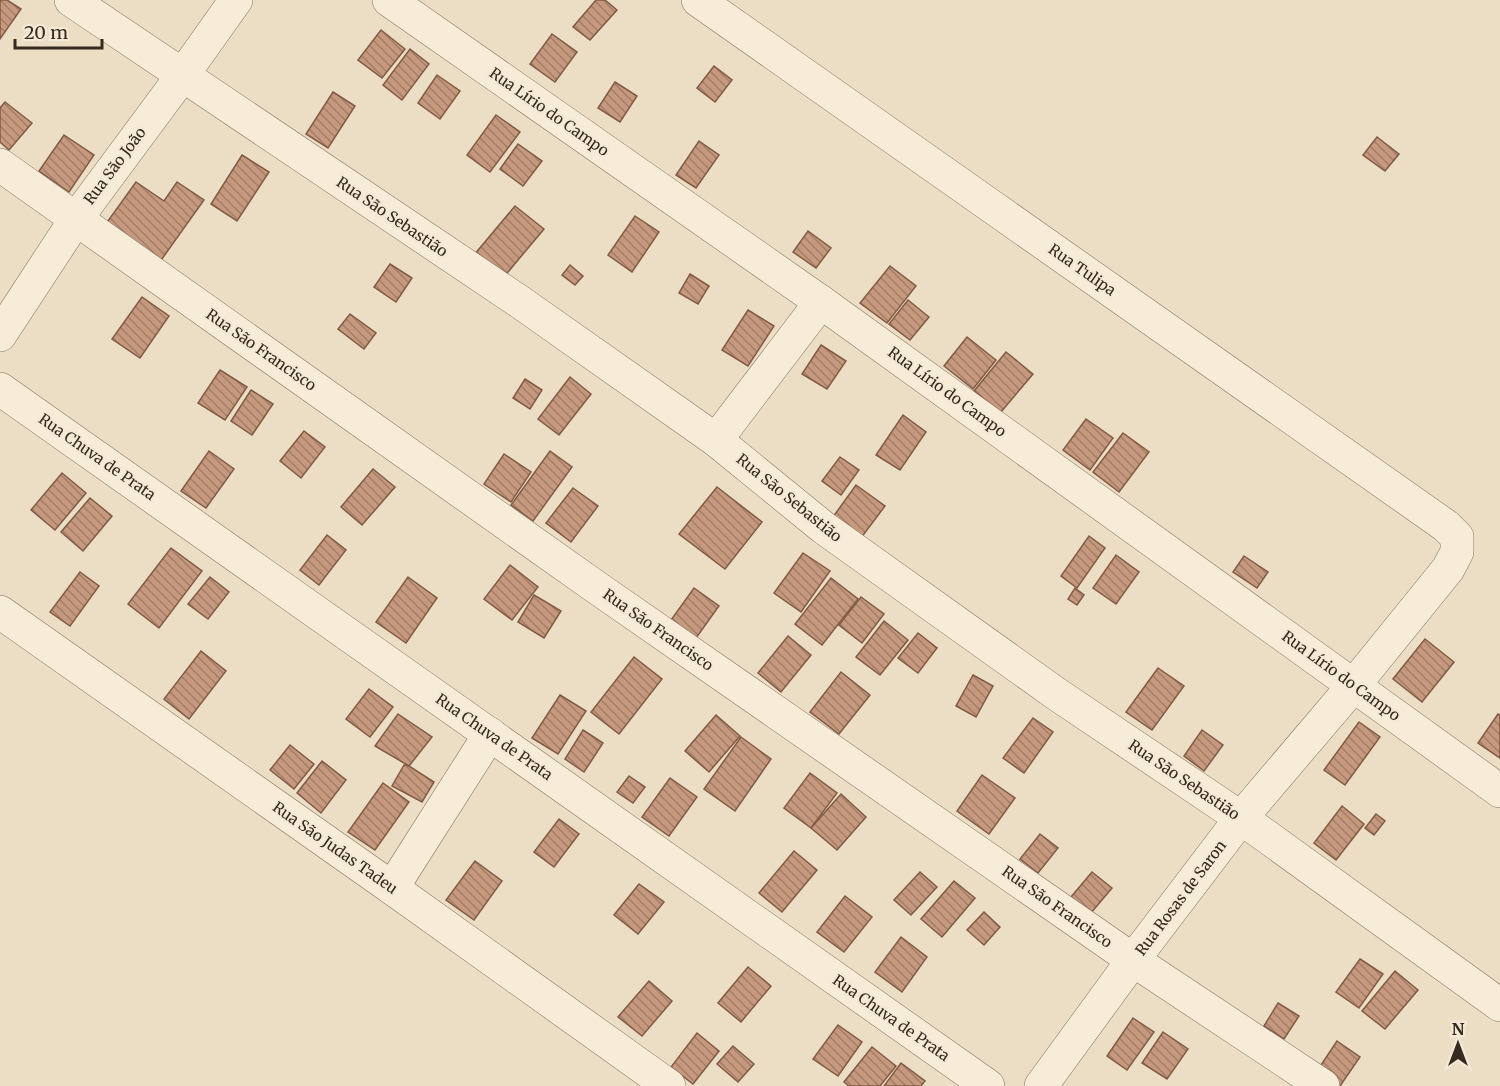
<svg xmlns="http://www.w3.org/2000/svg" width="1500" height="1086" viewBox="0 0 1500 1086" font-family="Merriweather,serif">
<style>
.building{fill:url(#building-back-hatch);stroke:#825a44;stroke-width:1.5}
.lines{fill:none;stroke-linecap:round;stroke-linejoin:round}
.minor-casing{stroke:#84705d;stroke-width:34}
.minor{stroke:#f6ecd8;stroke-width:33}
.labels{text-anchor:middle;stroke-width:4.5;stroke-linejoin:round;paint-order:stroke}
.street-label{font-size:15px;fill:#36291f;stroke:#f3e9d4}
</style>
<defs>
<pattern id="building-back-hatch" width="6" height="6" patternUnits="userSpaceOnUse" patternTransform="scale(1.5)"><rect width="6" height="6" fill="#c6997e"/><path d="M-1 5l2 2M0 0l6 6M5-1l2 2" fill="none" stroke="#a27d67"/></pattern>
</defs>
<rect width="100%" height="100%" fill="#ebdec5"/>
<g class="building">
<polygon points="0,0 7,0 21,9 0,39"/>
<polygon points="596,0 605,0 617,10 590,40 573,27"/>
<polygon points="381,30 405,49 382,78 358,60"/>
<polygon points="552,34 577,52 555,82 530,64"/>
<polygon points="410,49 429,64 402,100 383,85"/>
<polygon points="714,66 732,80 715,102 697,88"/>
<polygon points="437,75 460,91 440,119 418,103"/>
<polygon points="615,82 637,96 620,122 598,108"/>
<polygon points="333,92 355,106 328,148 306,134"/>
<polygon points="5,102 32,123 9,150 0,142 0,108"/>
<polygon points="496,115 520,132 490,172 467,155"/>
<polygon points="64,135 94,155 69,192 39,171"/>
<polygon points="1377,137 1399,154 1385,171 1363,155"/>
<polygon points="699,141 719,155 696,188 676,175"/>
<polygon points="518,144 542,161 523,186 500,169"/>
<polygon points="242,155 269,172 237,221 211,204"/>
<polygon points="136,182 164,201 177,182 204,200 159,263 105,225"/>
<polygon points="515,206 544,229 503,278 474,255"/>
<polygon points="635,216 659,232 632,272 608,255"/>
<polygon points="808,231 831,248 816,268 793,252"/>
<polygon points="390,264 412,278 396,302 374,287"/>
<polygon points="570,265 583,276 575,285 562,275"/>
<polygon points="890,266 916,286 887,323 860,303"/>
<polygon points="690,274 709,286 698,304 679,293"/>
<polygon points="142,297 169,316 140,358 112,339"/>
<polygon points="908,300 929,317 910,340 889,324"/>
<polygon points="748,310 774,326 748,366 722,350"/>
<polygon points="350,314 376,333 364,349 338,329"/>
<polygon points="967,337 996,360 973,389 944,366"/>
<polygon points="821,345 846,361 827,389 802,374"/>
<polygon points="1006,352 1033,374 1001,412 974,391"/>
<polygon points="220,370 247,387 225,420 198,403"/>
<polygon points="570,377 591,394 559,435 538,419"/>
<polygon points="525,379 542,390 530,409 513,398"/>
<polygon points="251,390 273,404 252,435 231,421"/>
<polygon points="903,415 926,432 900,470 876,455"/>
<polygon points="1086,419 1113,438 1090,470 1063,450"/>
<polygon points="304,431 325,447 301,478 280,461"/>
<polygon points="1123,433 1149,452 1119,492 1093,472"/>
<polygon points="209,451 234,469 206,508 181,491"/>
<polygon points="550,451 572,467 533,521 511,505"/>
<polygon points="504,454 531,472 511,502 484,484"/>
<polygon points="840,457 859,470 841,495 822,481"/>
<polygon points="373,469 395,487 362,525 341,507"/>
<polygon points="62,473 86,493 55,530 31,510"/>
<polygon points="856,485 885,506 861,538 833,517"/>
<polygon points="717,487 762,522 725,569 679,534"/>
<polygon points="573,488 598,506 571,542 546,523"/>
<polygon points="90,498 112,516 83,551 61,532"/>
<polygon points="327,535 346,550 319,585 300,570"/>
<polygon points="1089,536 1105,548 1077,588 1061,576"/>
<polygon points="171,548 202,571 159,628 128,604"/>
<polygon points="803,553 830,571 801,612 774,593"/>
<polygon points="1116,555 1139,572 1116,604 1093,588"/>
<polygon points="1244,556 1268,572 1257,588 1233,572"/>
<polygon points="510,565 538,587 512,620 484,599"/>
<polygon points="80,572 99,586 70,626 50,612"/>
<polygon points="210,577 229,592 208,619 188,604"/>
<polygon points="408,577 437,598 406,643 376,622"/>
<polygon points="831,578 858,599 822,645 795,624"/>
<polygon points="694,588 719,606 696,638 671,620"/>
<polygon points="1075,588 1084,595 1077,605 1068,599"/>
<polygon points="534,595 561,611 544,638 518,622"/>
<polygon points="861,597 884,614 862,643 839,625"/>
<polygon points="884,621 908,640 880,675 856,657"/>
<polygon points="918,633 937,648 918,673 898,658"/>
<polygon points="788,636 811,655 781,692 758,673"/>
<polygon points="1425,639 1454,662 1422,702 1393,679"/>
<polygon points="201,651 226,671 189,719 164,699"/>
<polygon points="634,657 662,679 619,734 591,712"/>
<polygon points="1158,668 1184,686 1152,730 1126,712"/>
<polygon points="841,672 870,695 839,734 810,712"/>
<polygon points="973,675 993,686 976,717 956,706"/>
<polygon points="369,689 393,707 370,737 346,719"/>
<polygon points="560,695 586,711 558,754 532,738"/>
<polygon points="398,714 432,737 409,766 375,746"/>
<polygon points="1498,714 1500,715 1500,758 1478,743"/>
<polygon points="716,715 740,736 709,772 685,751"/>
<polygon points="1033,718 1053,732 1024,773 1003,758"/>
<polygon points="1359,722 1380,737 1345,785 1324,770"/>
<polygon points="583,730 603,743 584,772 565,759"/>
<polygon points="1202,730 1223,745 1204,771 1184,756"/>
<polygon points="741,737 771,759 735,811 704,789"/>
<polygon points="290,745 314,764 294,789 270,770"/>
<polygon points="322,761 346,780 321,813 297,793"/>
<polygon points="404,765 409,766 434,782 422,802 392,786"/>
<polygon points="810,773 837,793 811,828 784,808"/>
<polygon points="982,775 1015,798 989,834 957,811"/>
<polygon points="629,776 645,787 633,803 617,792"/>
<polygon points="670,778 697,797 669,836 642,817"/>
<polygon points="383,783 409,802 375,850 348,832"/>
<polygon points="841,794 866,817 837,850 811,828"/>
<polygon points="1342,806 1364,824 1336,860 1314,843"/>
<polygon points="1376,814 1385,821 1374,835 1365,828"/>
<polygon points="559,819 579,834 554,867 534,852"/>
<polygon points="1040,834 1058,848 1038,873 1020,859"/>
<polygon points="794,851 817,870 782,912 759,893"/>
<polygon points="475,861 502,881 474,920 446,900"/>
<polygon points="920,872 937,887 911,915 894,900"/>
<polygon points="1092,872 1112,888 1091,913 1071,897"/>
<polygon points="954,881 975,898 942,937 921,919"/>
<polygon points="639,884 664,902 638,934 614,915"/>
<polygon points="845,896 872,917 844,952 817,932"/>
<polygon points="984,912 1000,927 984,945 967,930"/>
<polygon points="901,937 927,957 902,992 875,972"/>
<polygon points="1360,959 1383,974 1359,1008 1336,992"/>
<polygon points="748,967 771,986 741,1022 718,1003"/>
<polygon points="1395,971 1418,990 1385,1029 1362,1011"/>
<polygon points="649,981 672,1001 642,1036 618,1017"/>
<polygon points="1278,1003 1299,1016 1284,1039 1264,1026"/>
<polygon points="1133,1018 1154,1032 1127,1070 1107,1056"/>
<polygon points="838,1025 862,1042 838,1076 813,1059"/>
<polygon points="1163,1032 1188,1049 1167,1079 1142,1063"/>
<polygon points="697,1033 719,1051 693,1084 671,1067"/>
<polygon points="1337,1041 1360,1057 1340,1086 1317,1071"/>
<polygon points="733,1046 754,1064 738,1082 717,1064"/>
<polygon points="872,1047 896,1066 880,1086 849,1086 844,1082"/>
<polygon points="901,1063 925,1081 921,1086 884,1086"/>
</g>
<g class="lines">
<g class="minor-casing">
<g id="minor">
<polyline points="71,0 520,302 716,440 824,528 1058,695 1241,818 1500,1005"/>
<polyline points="389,0 821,302 1500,791"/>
<polyline points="698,0 1446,526 1457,537 1457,552 1448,569 1354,685 1241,818 1133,960 1041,1086"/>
<polyline points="0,165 593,585 1133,960 1323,1086"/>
<polyline points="0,335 76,219 182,76 236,0"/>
<polyline points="0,389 988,1086"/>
<polyline points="716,440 821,302"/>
<polyline points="0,612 392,888 669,1086"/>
<polyline points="392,888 490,734"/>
</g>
</g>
<use href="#minor" class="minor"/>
</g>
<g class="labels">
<g class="street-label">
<text transform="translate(549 112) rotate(35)" y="5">Rua Lírio do Campo</text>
<text transform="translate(115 166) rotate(-53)" y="5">Rua São João</text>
<text transform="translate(392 217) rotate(34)" y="5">Rua São Sebastião</text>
<text transform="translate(1082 270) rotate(35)" y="5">Rua Tulipa</text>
<text transform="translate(261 350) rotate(35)" y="5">Rua São Francisco</text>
<text transform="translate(947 392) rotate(36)" y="5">Rua Lírio do Campo</text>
<text transform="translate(97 457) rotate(35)" y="5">Rua Chuva de Prata</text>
<text transform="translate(789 498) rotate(39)" y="5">Rua São Sebastião</text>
<text transform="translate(658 630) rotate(35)" y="5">Rua São Francisco</text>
<text transform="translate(1341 676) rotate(36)" y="5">Rua Lírio do Campo</text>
<text transform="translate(494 737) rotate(35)" y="5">Rua Chuva de Prata</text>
<text transform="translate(1184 780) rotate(34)" y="5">Rua São Sebastião</text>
<text transform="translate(335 848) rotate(35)" y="5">Rua São Judas Tadeu</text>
<text transform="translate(1181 898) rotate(-53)" y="5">Rua Rosas de Saron</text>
<text transform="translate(1057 907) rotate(35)" y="5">Rua São Francisco</text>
<text transform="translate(891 1018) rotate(35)" y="5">Rua Chuva de Prata</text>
</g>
</g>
<g transform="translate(1458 1044)" stroke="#f3e9d4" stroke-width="4.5" paint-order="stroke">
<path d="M0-4.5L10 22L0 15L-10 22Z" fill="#36291f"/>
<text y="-9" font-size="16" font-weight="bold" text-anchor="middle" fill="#36291f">N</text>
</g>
<path d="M15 39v9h87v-9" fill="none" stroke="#36291f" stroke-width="3"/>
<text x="24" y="39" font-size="18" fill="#36291f" stroke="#f3e9d4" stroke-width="4.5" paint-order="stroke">20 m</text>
</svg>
